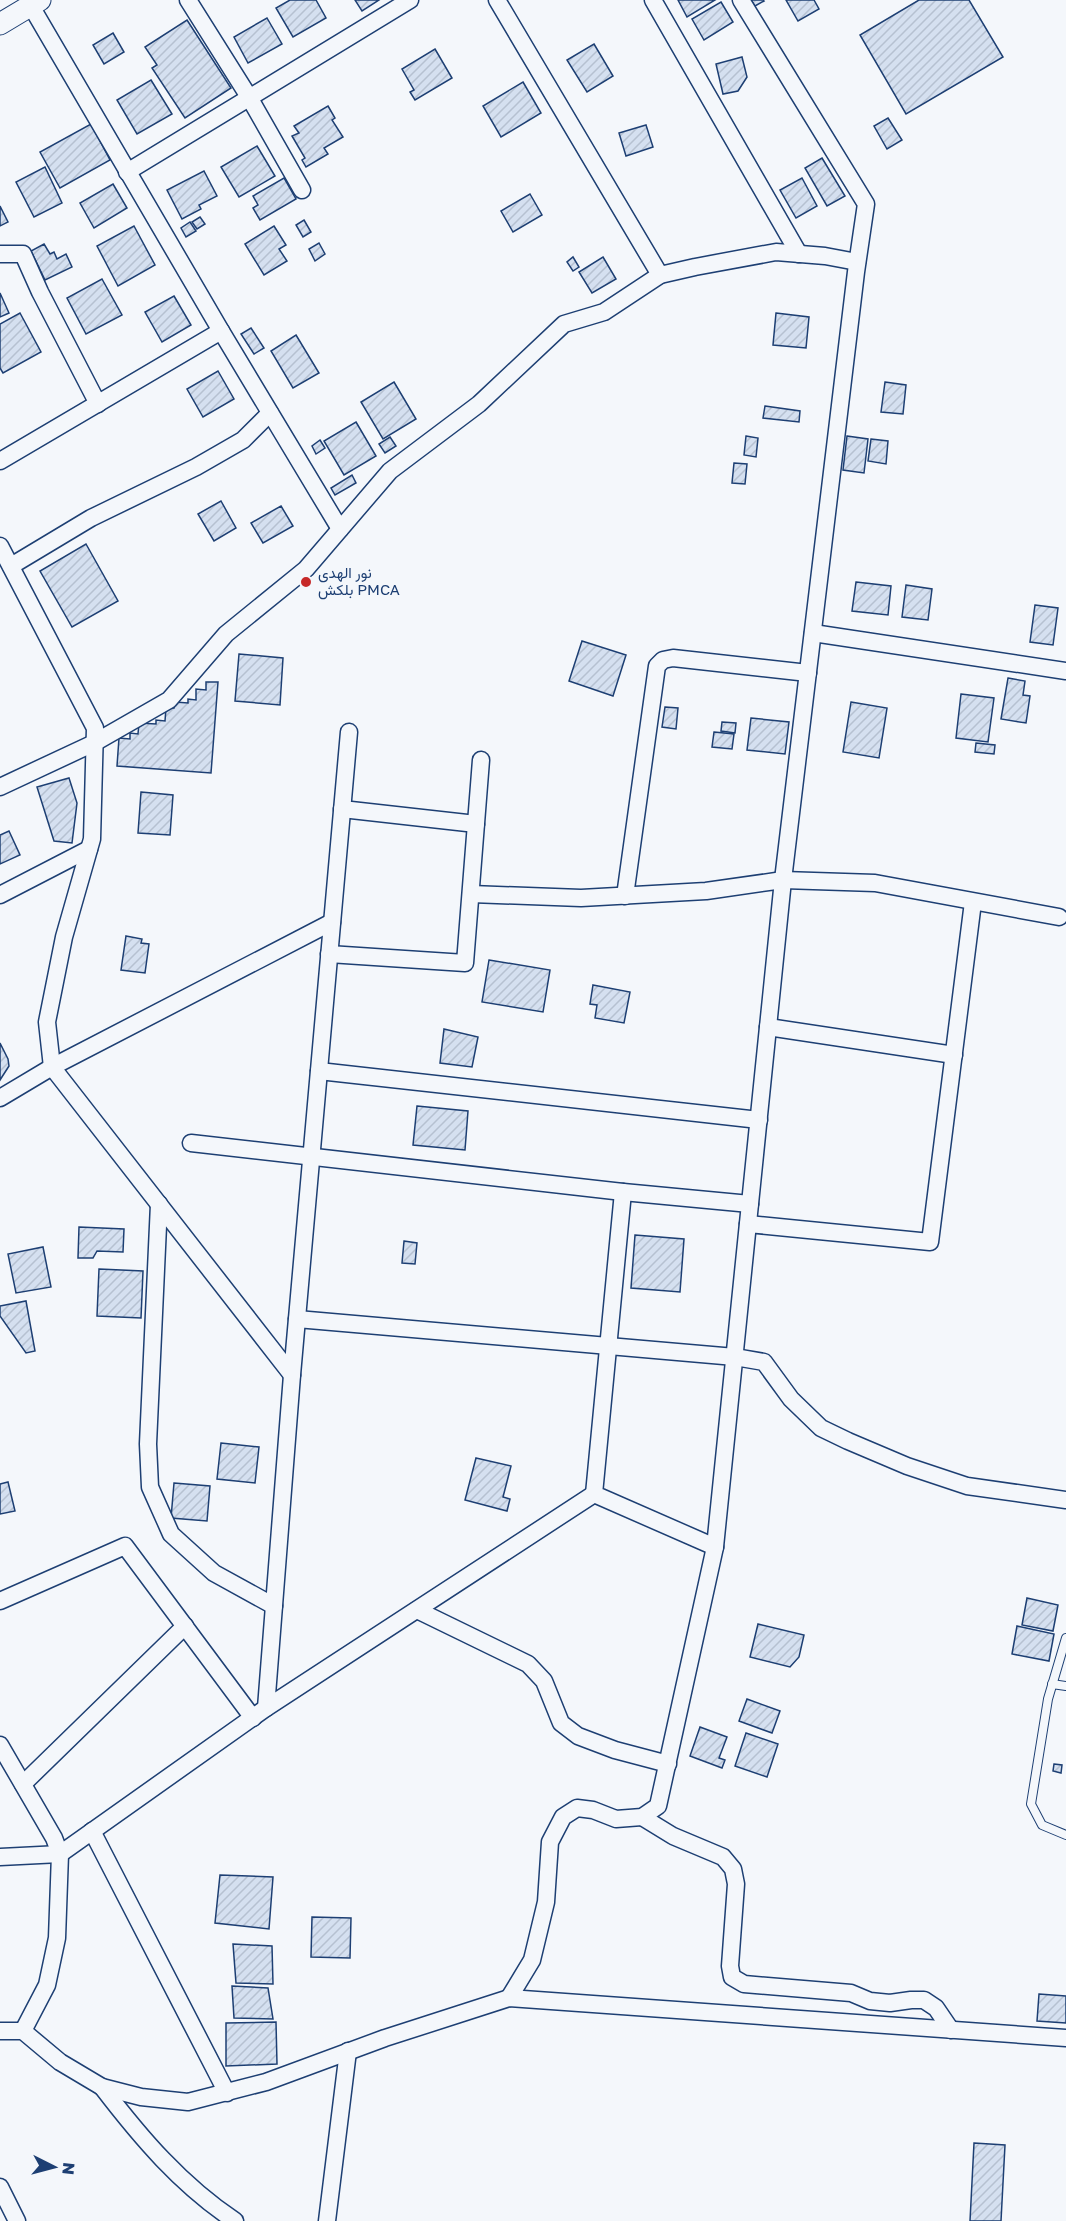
<svg xmlns="http://www.w3.org/2000/svg" width="1066" height="2221" viewBox="0 0 1066 2221" font-family="'Golos Text',Vazirmatn,sans-serif">
<style>
.building{fill:url(#building-hatch);stroke:#1d3f73;stroke-width:1.5}
.lines{fill:none;stroke-linecap:round;stroke-linejoin:round}
.service-casing{stroke:#1d3f73;stroke-width:10}
.minor-casing{stroke:#1d3f73;stroke-width:19}
.tertiary-casing{stroke:#1d3f73;stroke-width:23}
.service{stroke:#f4f7fb;stroke-width:8}
.minor{stroke:#f4f7fb;stroke-width:16}
.tertiary{stroke:#f4f7fb;stroke-width:21}
.poi-dot{fill:#c62828;stroke:#f4f7fb;stroke-width:2}
.labels{text-anchor:middle;stroke-width:4.5;stroke-linejoin:round;paint-order:stroke}
.poi-label{font-size:15px;fill:#1d3f73;stroke:#f4f7fb;text-anchor:start}
</style>
<defs>
<pattern id="building-hatch" width="6" height="6" patternUnits="userSpaceOnUse" patternTransform="scale(1.5)"><rect width="6" height="6" fill="#d5e0f0"/><path d="M-1 1l2-2M0 6l6-6M5 7l2-2" fill="none" stroke="#b6c1d1"/></pattern>
</defs>
<rect width="100%" height="100%" fill="#f4f7fb"/>
<g class="building">
<polygon points="290,0 316,0 326,18 293,37 276,8"/>
<polygon points="355,0 379,0 362,11"/>
<polygon points="678,0 715,0 687,17"/>
<polygon points="751,0 763,0 764,1 755,6"/>
<polygon points="786,0 814,0 819,9 798,21"/>
<polygon points="919,0 969,0 1003,57 906,114 860,35"/>
<polygon points="721,2 733,22 704,40 692,19"/>
<polygon points="267,18 282,44 248,63 234,37"/>
<polygon points="187,20 231,88 185,118 152,68 157,65 145,47"/>
<polygon points="113,33 124,52 104,64 93,45"/>
<polygon points="594,44 613,76 587,92 567,60"/>
<polygon points="435,49 452,78 415,100 410,92 414,90 402,69"/>
<polygon points="742,57 747,77 738,91 723,94 716,64"/>
<polygon points="151,80 172,114 137,134 117,100"/>
<polygon points="523,82 541,113 501,137 483,106"/>
<polygon points="328,106 335,118 332,120 343,137 324,148 328,154 306,167 302,160 305,158 292,136 299,133 294,126"/>
<polygon points="888,118 902,140 887,149 874,126"/>
<polygon points="91,124 110,160 60,188 40,152"/>
<polygon points="646,125 653,147 626,156 619,133"/>
<polygon points="257,146 275,176 239,197 221,167"/>
<polygon points="822,158 845,196 827,206 805,168"/>
<polygon points="45,167 62,203 34,217 16,182"/>
<polygon points="204,171 217,196 199,205 201,209 182,219 167,190"/>
<polygon points="284,178 296,199 260,220 253,208 258,205 253,196"/>
<polygon points="802,178 817,206 796,218 780,190"/>
<polygon points="113,184 127,208 94,228 80,203"/>
<polygon points="530,194 542,215 513,232 501,211"/>
<polygon points="0,206 8,222 0,226"/>
<polygon points="200,217 205,224 197,229 192,222"/>
<polygon points="304,220 311,232 303,237 296,225"/>
<polygon points="190,222 196,231 186,237 181,228"/>
<polygon points="134,226 155,265 118,286 97,246"/>
<polygon points="274,226 286,245 279,249 287,261 264,275 245,244"/>
<polygon points="319,243 325,254 315,261 309,249"/>
<polygon points="44,244 50,254 54,252 57,259 66,254 72,267 45,280 31,251"/>
<polygon points="573,257 579,267 573,271 567,262"/>
<polygon points="603,257 616,279 592,293 579,272"/>
<polygon points="102,279 122,315 86,334 67,298"/>
<polygon points="0,293 9,313 0,317"/>
<polygon points="174,296 191,325 162,342 145,312"/>
<polygon points="20,313 41,352 3,373 0,368 0,324"/>
<polygon points="776,313 809,317 806,348 773,345"/>
<polygon points="251,328 264,348 254,354 241,334"/>
<polygon points="296,335 319,373 293,388 271,351"/>
<polygon points="218,371 234,399 203,417 187,389"/>
<polygon points="394,382 416,419 383,439 361,402"/>
<polygon points="885,382 906,385 903,414 881,412"/>
<polygon points="765,406 800,411 799,422 763,418"/>
<polygon points="356,422 376,456 344,475 324,441"/>
<polygon points="746,436 758,438 756,457 744,455"/>
<polygon points="847,436 868,439 864,473 843,470"/>
<polygon points="390,437 396,446 385,453 379,444"/>
<polygon points="871,439 888,441 886,464 868,461"/>
<polygon points="320,440 325,448 316,454 312,446"/>
<polygon points="734,463 747,464 745,484 732,483"/>
<polygon points="352,475 356,483 335,495 331,488"/>
<polygon points="221,501 236,528 214,541 198,514"/>
<polygon points="281,506 293,526 263,543 251,523"/>
<polygon points="86,544 118,601 72,627 40,571"/>
<polygon points="856,582 891,586 888,615 852,611"/>
<polygon points="906,585 932,589 928,620 902,617"/>
<polygon points="1035,605 1058,608 1053,645 1030,642"/>
<polygon points="582,641 626,655 613,696 569,681"/>
<polygon points="239,654 283,658 280,705 235,701"/>
<polygon points="1008,678 1025,681 1023,695 1030,696 1026,723 1001,719"/>
<polygon points="206,682 218,682 211,773 117,766 119,738 130,739 130,733 138,734 139,723 156,724 156,720 165,721 166,708 174,708 175,702 188,703 188,699 196,700 196,689 206,690"/>
<polygon points="961,694 994,698 988,742 956,738"/>
<polygon points="851,702 887,708 879,758 843,752"/>
<polygon points="665,707 678,708 676,729 662,727"/>
<polygon points="751,718 789,722 785,754 747,750"/>
<polygon points="722,722 736,723 735,733 721,731"/>
<polygon points="714,732 734,734 732,749 712,747"/>
<polygon points="976,743 995,745 994,754 975,752"/>
<polygon points="69,778 77,803 72,843 54,841 37,787"/>
<polygon points="141,792 173,795 170,835 138,833"/>
<polygon points="9,831 20,855 0,864 0,835"/>
<polygon points="126,936 142,939 141,943 149,944 145,973 121,970"/>
<polygon points="489,960 550,970 543,1012 482,1002"/>
<polygon points="593,985 630,992 624,1023 595,1018 597,1005 590,1004"/>
<polygon points="444,1029 478,1037 472,1067 440,1063"/>
<polygon points="0,1043 8,1059 9,1066 0,1080"/>
<polygon points="417,1106 468,1111 465,1150 413,1145"/>
<polygon points="79,1227 124,1229 123,1252 97,1251 93,1258 78,1258"/>
<polygon points="635,1235 684,1239 680,1292 631,1288"/>
<polygon points="404,1241 417,1243 415,1264 402,1263"/>
<polygon points="43,1247 51,1287 16,1293 8,1254"/>
<polygon points="99,1269 143,1271 141,1318 97,1316"/>
<polygon points="26,1301 35,1351 26,1353 0,1316 0,1306"/>
<polygon points="221,1443 259,1447 255,1483 217,1479"/>
<polygon points="476,1458 511,1466 503,1497 510,1499 507,1511 465,1500"/>
<polygon points="8,1482 15,1511 0,1514 0,1484"/>
<polygon points="174,1483 210,1486 207,1521 171,1518"/>
<polygon points="1027,1598 1058,1605 1053,1631 1022,1625"/>
<polygon points="758,1624 804,1635 799,1657 790,1667 750,1657"/>
<polygon points="1017,1626 1054,1634 1049,1661 1012,1654"/>
<polygon points="747,1699 780,1711 772,1733 739,1721"/>
<polygon points="700,1727 727,1737 719,1758 725,1760 722,1768 690,1756"/>
<polygon points="746,1733 778,1744 767,1777 735,1766"/>
<polygon points="1054,1764 1062,1765 1061,1773 1053,1771"/>
<polygon points="220,1875 273,1877 269,1929 215,1923"/>
<polygon points="312,1917 351,1918 350,1958 311,1957"/>
<polygon points="233,1944 272,1946 273,1984 236,1983"/>
<polygon points="232,1986 268,1988 273,2019 234,2018"/>
<polygon points="1039,1994 1066,1996 1066,2023 1037,2021"/>
<polygon points="276,2022 277,2064 226,2066 226,2023"/>
<polygon points="974,2143 1005,2145 1001,2221 970,2221"/>
</g>
<g class="lines">
<g class="service-casing">
<g id="service">
<polyline points="1066,1638 1048,1699 1031,1804 1042,1825 1066,1835"/>
<polyline points="1052,1684 1066,1686"/>
</g>
</g>
<g class="minor-casing">
<g id="minor">
<polyline points="188,0 249,97 302,190"/>
<polyline points="497,0 660,275"/>
<polyline points="653,0 799,254"/>
<polyline points="31,6 221,331 340,529"/>
<polyline points="127,172 410,0"/>
<polyline points="0,254 23,254 40,292 98,404"/>
<polyline points="0,461 221,331"/>
<polyline points="0,546 95,728 92,839 64,937 47,1022 52,1067 292,1375"/>
<polyline points="11,566 91,518 196,467 243,440 270,413"/>
<polyline points="813,633 1066,671"/>
<polyline points="0,787 94,743 169,700 226,634 306,569 390,471 479,404 564,324 604,312 660,275 695,267 776,252 825,256 857,262"/>
<polyline points="342,809 476,824"/>
<polyline points="471,894 581,898 706,891 783,880 875,883 1059,917"/>
<polyline points="0,895 89,849"/>
<polyline points="625,896 657,666 663,660 673,658 808,673"/>
<polyline points="329,954 465,963 481,760"/>
<polyline points="768,1027 954,1055"/>
<polyline points="319,1071 759,1120"/>
<polyline points="0,1098 52,1067 332,922"/>
<polyline points="191,1143 623,1192 750,1204"/>
<polyline points="623,1192 594,1494 715,1547"/>
<polyline points="159,1204 148,1444 150,1487 171,1534 214,1573 274,1606"/>
<polyline points="748,1224 930,1242 973,902"/>
<polyline points="297,1319 735,1357 764,1362 791,1399 821,1428 848,1441 907,1466 967,1486 1066,1500"/>
<polyline points="0,1601 125,1546 253,1718"/>
<polyline points="417,1610 528,1664 544,1681 561,1723 578,1736 615,1750 668,1764"/>
<polyline points="266,1708 292,1375 349,732"/>
<polyline points="0,1745 54,1838 60,1854 57,1938 47,1985 23,2031"/>
<polyline points="23,1784 185,1626"/>
<polyline points="642,1817 673,1836 723,1857 733,1869 736,1884 730,1966 732,1977 744,1984 851,1993 870,2001 890,2003 911,2000 924,2000 936,2008 951,2030"/>
<polyline points="92,1831 227,2093"/>
<polyline points="0,1857 60,1854 266,1708 594,1494"/>
<polyline points="509,1998 532,1960 546,1902 550,1842 563,1817 577,1808 593,1810 616,1819 642,1817 658,1806 715,1547 783,880 856,272 866,204 741,0"/>
<polyline points="0,2031 23,2031 60,2062 102,2087 141,2097 188,2102 266,2082 385,2038 509,1998 1066,2038"/>
<path d="M102 2087C141 2138 181 2185 235 2221"/>
<polyline points="0,2187 17,2221"/>
<polyline points="327,2221 348,2051"/>
</g>
</g>
<g class="tertiary-casing">
<polyline id="tertiary" points="0,24 40,0"/>
</g>
<use href="#service" class="service"/>
<use href="#minor" class="minor"/>
<use href="#tertiary" class="tertiary"/>
</g>
<circle class="poi-dot" cx="306" cy="582" r="6"/>
<g class="labels">
<g class="poi-label">
<text x="318" y="578">نور الهدى<tspan x="318" dy="17">بلكش PMCA</tspan></text>
</g>
</g>
<g transform="translate(54 2167) rotate(96)" stroke="#f4f7fb" stroke-width="4.5" paint-order="stroke">
<path d="M0-4.5L10 22L0 15L-10 22Z" fill="#1d3f73"/>
<text y="-9" font-size="16" font-weight="bold" text-anchor="middle" fill="#1d3f73">N</text>
</g>
</svg>
